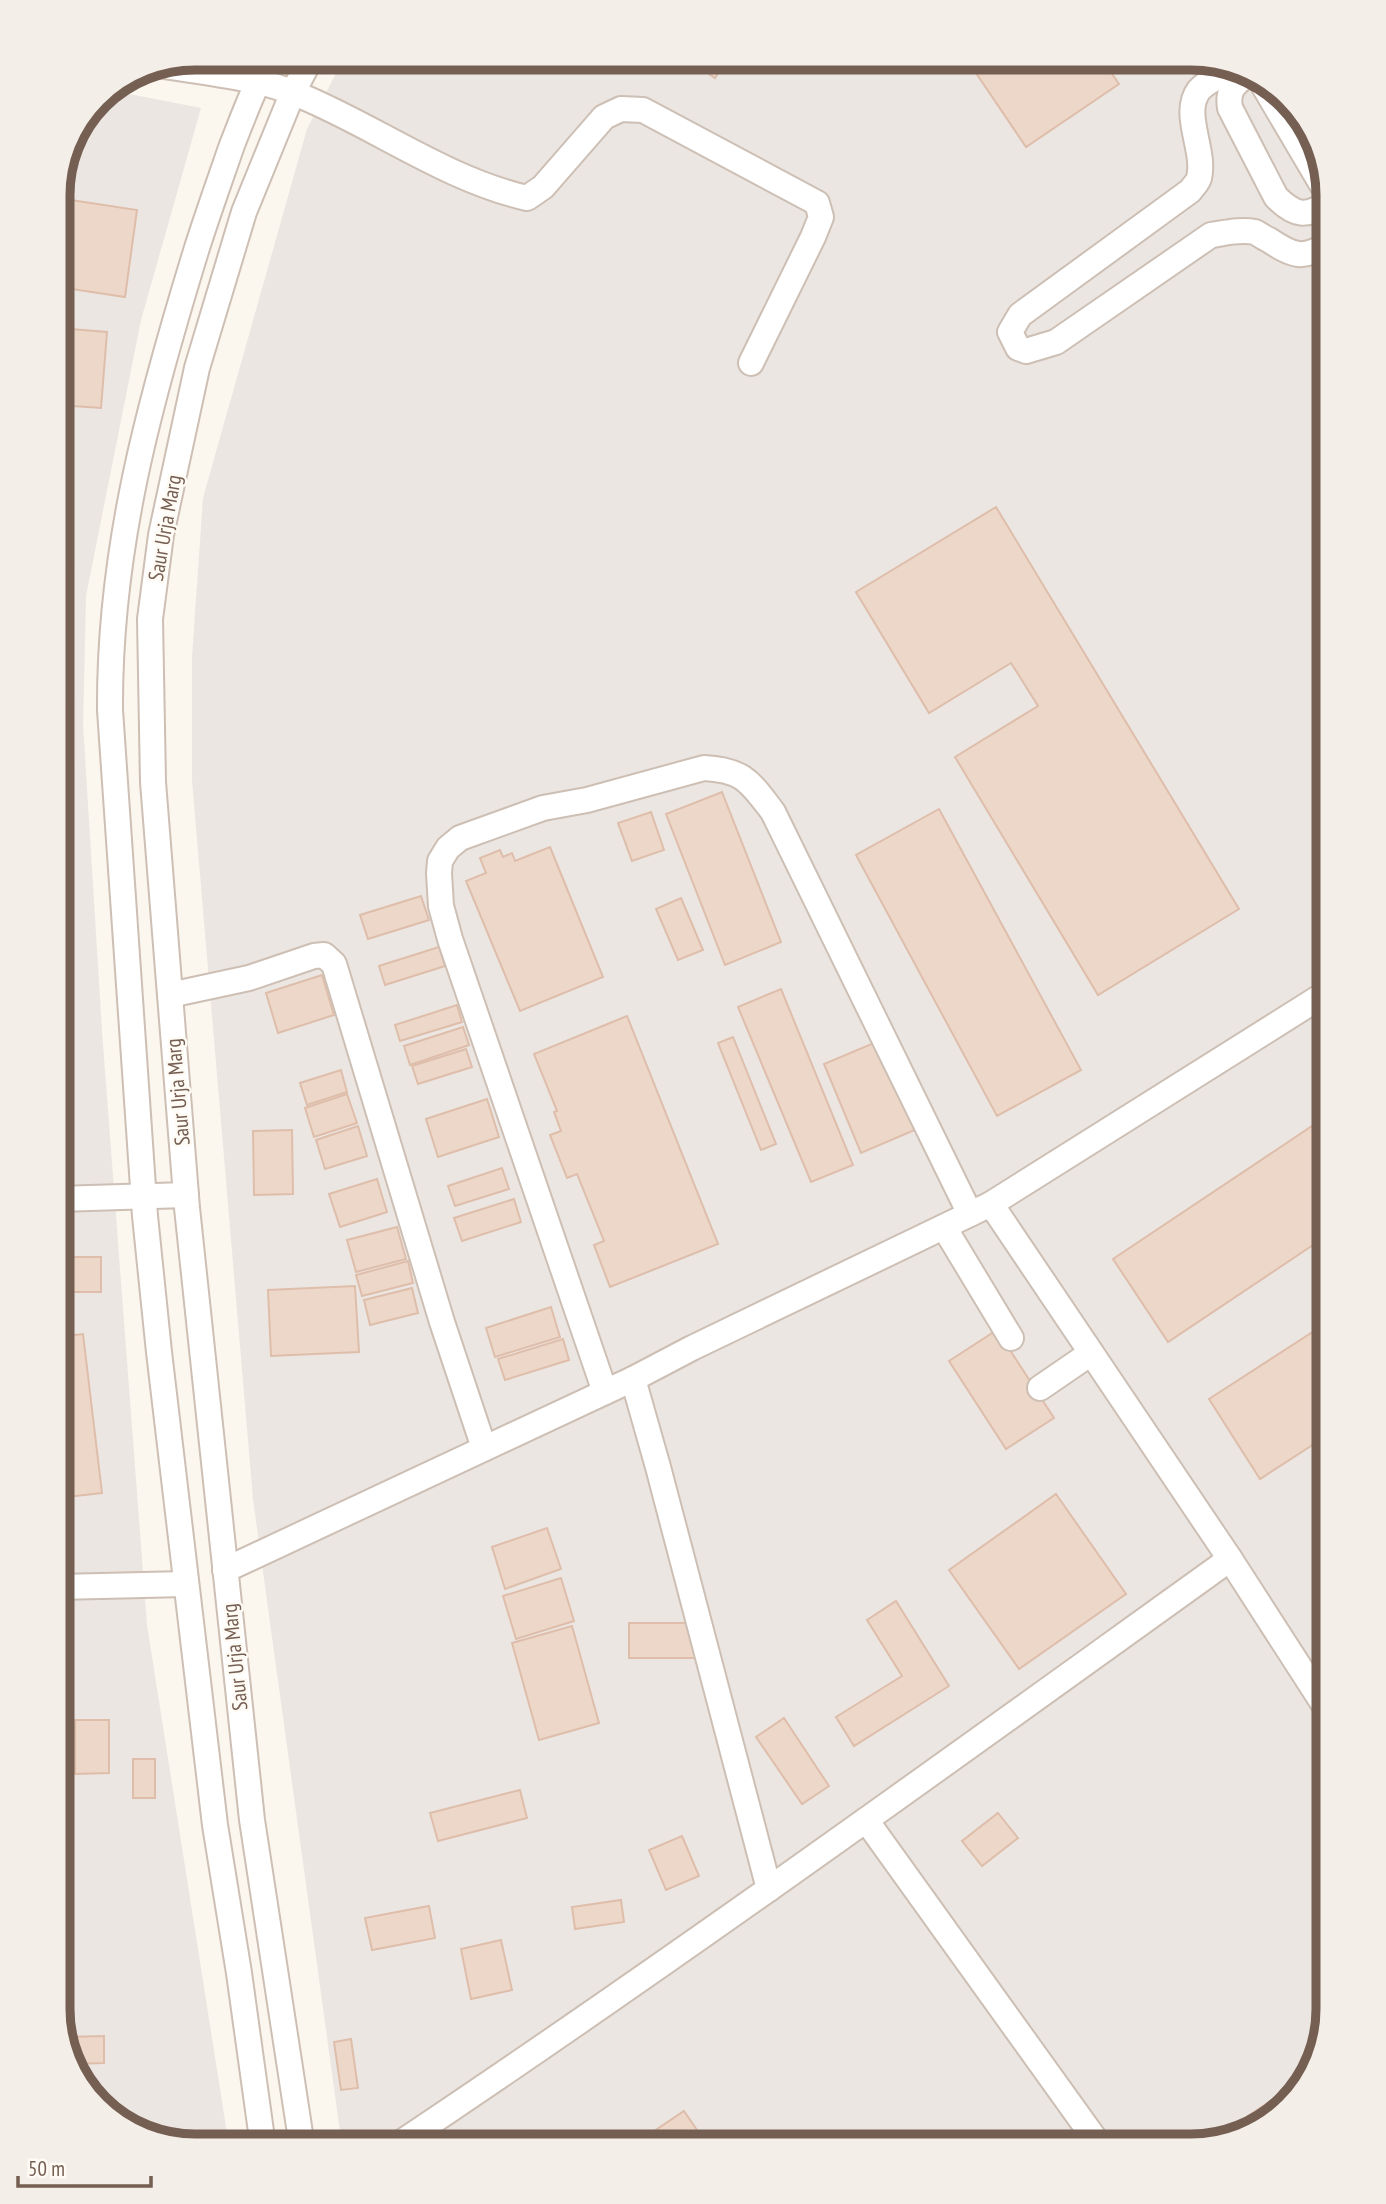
<svg xmlns="http://www.w3.org/2000/svg" width="1386" height="2204" viewBox="0 0 1386 2204" font-family="'PT Sans Narrow',sans-serif">
<style>
.industrial{fill:#ece6e2}
.building{fill:#edd7c8;stroke:#debeab;stroke-width:2}
.lines{fill:none;stroke-linecap:round;stroke-linejoin:round}
.minor-casing{stroke:#cdbfb4;stroke-width:28}
.minor{stroke:#fff;stroke-width:24}
.labels{text-anchor:middle;stroke-width:5;stroke-linejoin:round;paint-order:stroke}
.street-label{font-size:21px;fill:#755e52;stroke:#fefaf4}
.rim{fill:none;stroke:#755e52;stroke-width:9}
</style>
<rect width="100%" height="100%" fill="#fbf6ee"/>
<g class="industrial">
<polygon points="344,58 1201,58 1268,81 1314,134 1328,195 1328,2010 1305,2085 1252,2132 1191,2146 342,2146 253,1499 192,780 192,657 203,498 307,129"/>
<polygon points="109,90 201,108 141,320 86,596 83,724 102,1031 147,1625 229,2146 186,2146 119,2123 72,2070 58,2009 58,186 68,142 98,98"/>
</g>
<g class="building">
<polygon points="697,58 728,58 715,78 694,64"/>
<polygon points="998,58 1101,58 1119,84 1026,147 976,73"/>
<polygon points="58,198 137,210 125,297 58,287"/>
<polygon points="58,328 107,332 101,408 58,405"/>
<polygon points="996,507 1239,909 1098,995 955,757 1038,706 1011,663 929,713 856,592"/>
<polygon points="722,792 781,942 725,965 666,814"/>
<polygon points="939,809 1081,1070 997,1116 856,855"/>
<polygon points="651,812 664,850 632,861 618,823"/>
<polygon points="550,847 603,977 520,1011 466,881 486,873 480,858 500,850 503,857 512,853 515,861"/>
<polygon points="421,896 429,920 368,939 360,915"/>
<polygon points="681,898 703,950 678,960 656,909"/>
<polygon points="439,947 445,966 385,985 379,966"/>
<polygon points="322,975 334,1015 278,1033 266,993"/>
<polygon points="781,989 853,1165 811,1182 738,1007"/>
<polygon points="457,1005 462,1022 400,1041 395,1025"/>
<polygon points="627,1016 718,1244 610,1287 594,1245 604,1241 577,1174 567,1178 550,1135 561,1131 554,1112 557,1111 534,1054"/>
<polygon points="463,1027 469,1045 410,1065 404,1046"/>
<polygon points="733,1037 776,1144 761,1150 718,1043"/>
<polygon points="881,1040 917,1129 861,1153 824,1064"/>
<polygon points="466,1049 472,1067 418,1084 412,1066"/>
<polygon points="341,1070 347,1092 307,1105 300,1083"/>
<polygon points="347,1094 357,1123 314,1137 305,1108"/>
<polygon points="487,1099 499,1137 438,1157 426,1119"/>
<polygon points="1318,1122 1328,1138 1328,1235 1168,1342 1113,1259"/>
<polygon points="358,1126 367,1156 325,1169 316,1140"/>
<polygon points="292,1130 293,1194 254,1195 253,1131"/>
<polygon points="502,1168 509,1189 455,1206 448,1186"/>
<polygon points="377,1179 387,1212 340,1227 329,1194"/>
<polygon points="514,1199 521,1222 462,1241 454,1218"/>
<polygon points="397,1227 406,1259 356,1272 347,1240"/>
<rect x="58" y="1257" width="43" height="35"/>
<polygon points="408,1261 413,1283 362,1296 356,1275"/>
<polygon points="355,1286 359,1352 271,1356 268,1290"/>
<polygon points="412,1288 418,1313 370,1325 364,1300"/>
<polygon points="551,1307 560,1337 495,1357 486,1328"/>
<polygon points="1328,1322 1328,1435 1260,1479 1209,1399"/>
<polygon points="997,1330 1054,1418 1006,1449 949,1361"/>
<polygon points="83,1334 102,1493 58,1498 58,1337"/>
<polygon points="563,1339 569,1360 505,1380 498,1359"/>
<polygon points="1056,1494 1126,1594 1019,1669 949,1570"/>
<polygon points="547,1528 561,1569 505,1589 492,1547"/>
<polygon points="561,1578 574,1621 516,1639 503,1596"/>
<polygon points="896,1601 949,1686 854,1746 836,1717 902,1676 867,1620"/>
<rect x="629" y="1623" width="68" height="35"/>
<polygon points="572,1626 599,1723 539,1740 512,1643"/>
<polygon points="784,1718 829,1786 802,1804 756,1737"/>
<polygon points="75,1720 109,1720 109,1773 75,1774"/>
<rect x="133" y="1759" width="22" height="39"/>
<polygon points="520,1790 527,1818 438,1841 430,1813"/>
<polygon points="998,1813 1018,1838 982,1866 962,1841"/>
<polygon points="682,1836 699,1876 666,1890 649,1850"/>
<polygon points="621,1900 624,1922 575,1929 572,1907"/>
<polygon points="429,1906 435,1938 372,1950 365,1918"/>
<polygon points="501,1940 512,1990 471,1999 461,1949"/>
<polygon points="104,2036 104,2063 71,2064 64,2037"/>
<polygon points="351,2039 358,2088 341,2090 334,2042"/>
<polygon points="1308,2076 1305,2085 1253,2131 1245,2118"/>
<polygon points="684,2111 708,2146 632,2146"/>
<polygon points="529,2131 539,2146 506,2146"/>
</g>
<g class="lines">
<g class="minor-casing">
<g id="minor">
<path d="M158 65C200 72 255 77 294 93 372 124 444 179 527 198L543 187 604 117 621 109 643 110 817 203 821 217 813 237 751 363"/>
<path d="M1232 69C1222 75 1207 81 1199 90 1181 114 1206 150 1199 178 1198 182 1193 187 1190 191L1020 315 1010 332 1018 348 1026 351 1056 342 1211 235C1225 233 1240 229 1255 232 1259 234 1264 238 1269 240 1293 256 1303 260 1328 244"/>
<path d="M1248 74C1234 84 1227 90 1230 108L1276 197C1295 216 1307 218 1328 202"/>
<polyline points="1259,78 1328,195"/>
<polyline points="170,995 249,978 314,956 324,955 334,964 442,1322 484,1448"/>
<polyline points="58,1199 186,1195"/>
<polyline points="991,1204 1230,1559 1328,1711"/>
<polyline points="944,1227 1011,1338"/>
<polyline points="633,1379 658,1467 769,1889"/>
<polyline points="1040,1388 1091,1353"/>
<path d="M605 1392 450 939 441 906 439 873 440 861 448 848 460 838 543 808 587 800 704 768C744 770 750 782 773 812L970 1214"/>
<polyline points="225,1570 633,1379 692,1348 991,1204 1328,992"/>
<polyline points="58,1587 186,1584"/>
<polyline points="866,1820 1100,2146"/>
<path d="M263 2146 239 1973 215 1825 159 1352 145 1216 110 710C109 549 149 404 196 251 207 216 220 180 232 145 244 115 254 86 271 58"/>
<polyline points="302,2146 252,1820 187,1208 153,782 150,619 161,535 197,368 244,212 293,92 311,58"/>
<path d="M396 2146C679 1957 954 1757 1230 1559"/>
</g>
</g>
<use href="#minor" class="minor"/>
</g>
<g class="labels">
<g class="street-label">
<text transform="translate(165 528) rotate(-80)" y="7">Saur Urja Marg</text>
<text transform="translate(178 1092) rotate(-95)" y="7">Saur Urja Marg</text>
<text transform="translate(235 1657) rotate(-96)" y="7">Saur Urja Marg</text>
</g>
</g>
<path d="M0 0H1386V2204H0ZM195 70H1191A125 125 0 0 1 1316 195V2009A125 125 0 0 1 1191 2134H195A125 125 0 0 1 70 2009V195A125 125 0 0 1 195 70Z" fill="#f3eee7" fill-rule="evenodd"/>
<path class="rim" d="M195 70H1191A125 125 0 0 1 1316 195V2009A125 125 0 0 1 1191 2134H195A125 125 0 0 1 70 2009V195A125 125 0 0 1 195 70Z"/>
<path d="M18 2176v10h133v-10" fill="none" stroke="#755e52" stroke-width="3.5"/>
<text x="28" y="2176" font-size="21" fill="#755e52" stroke="#fefaf4" stroke-width="5" paint-order="stroke">50 m</text>
</svg>
